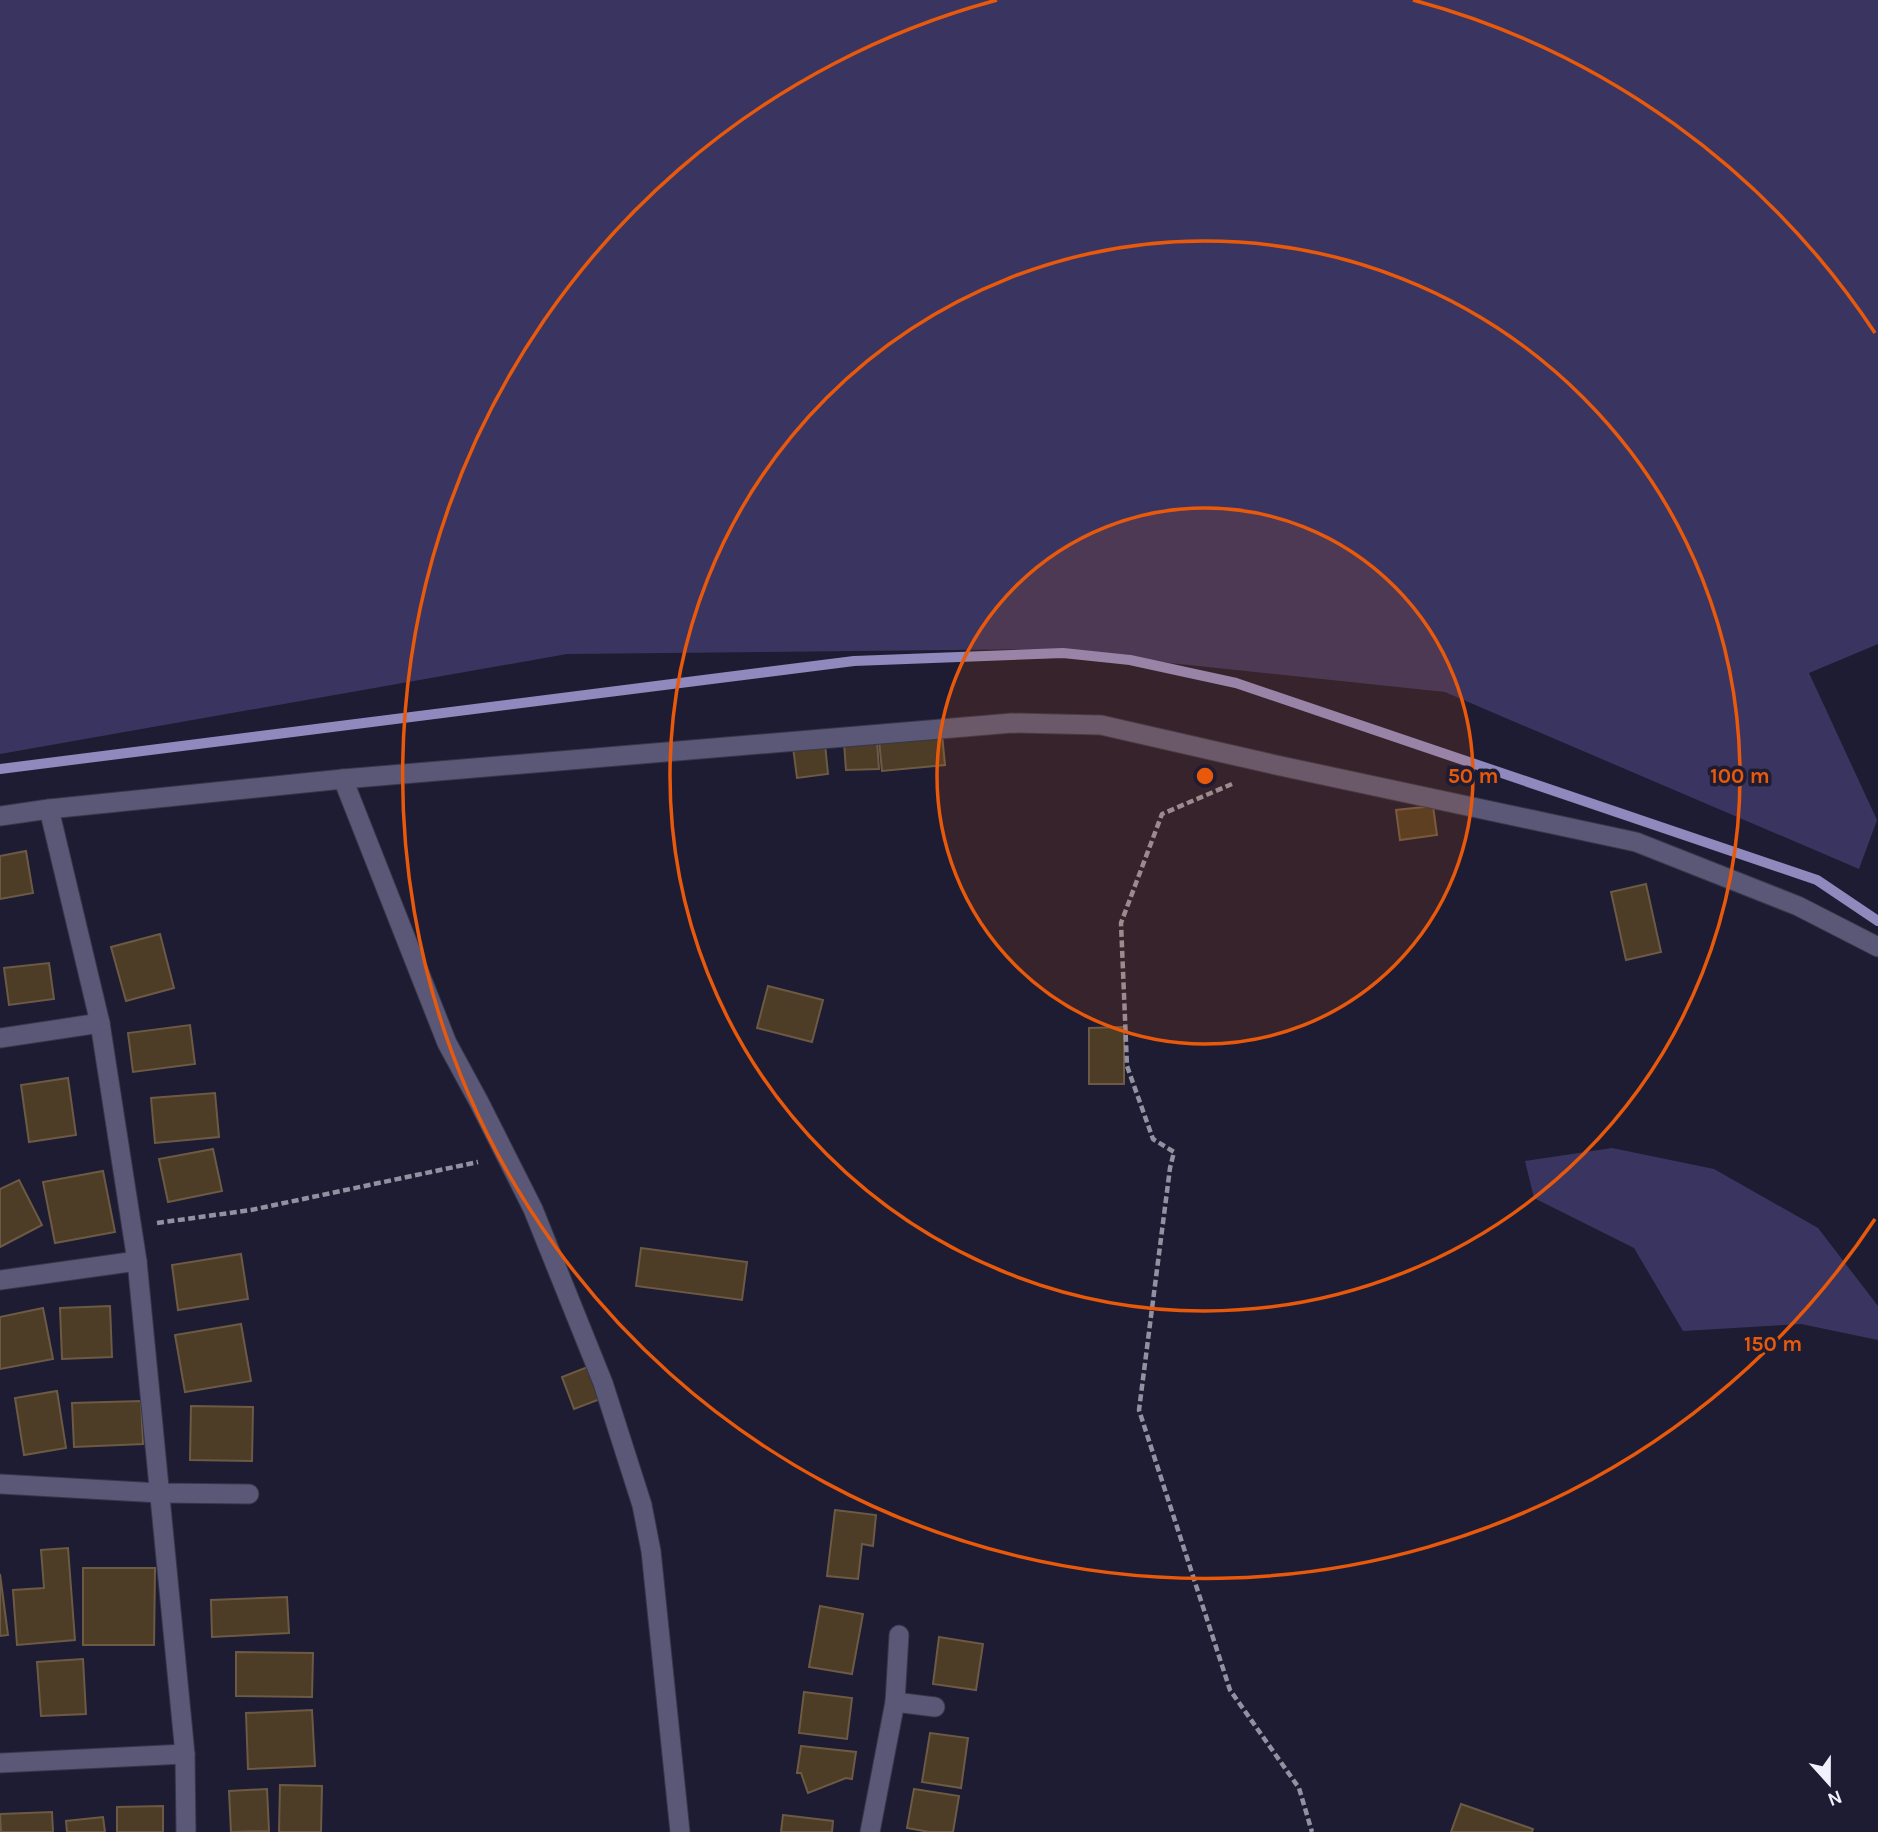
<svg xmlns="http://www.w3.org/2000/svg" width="1878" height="1832" viewBox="0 0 1878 1832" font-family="Karla,sans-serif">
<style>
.green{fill:#3a3560}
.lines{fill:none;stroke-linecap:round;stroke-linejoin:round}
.stream{stroke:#8f89bd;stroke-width:10}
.building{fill:#4d3c26;stroke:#6c5a44;stroke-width:2}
.minor-casing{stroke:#37364a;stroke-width:21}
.path{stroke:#9291a1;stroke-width:4.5;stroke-dasharray:7 3.5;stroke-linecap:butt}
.minor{stroke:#5a5876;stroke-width:19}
.ring{fill:none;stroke:#e8590c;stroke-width:3.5}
.centre{fill:#e8590c;stroke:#1e1c32;stroke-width:3.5}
.ring-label{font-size:21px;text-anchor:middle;font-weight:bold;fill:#e8590c;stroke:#1e1c32;stroke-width:7;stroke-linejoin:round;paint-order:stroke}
</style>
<rect width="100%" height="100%" fill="#1e1c32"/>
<g class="green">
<polygon points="0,0 1878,0 1878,644 1809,673 1877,820 1859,869 1445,692 1036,649 567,654 0,754"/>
<polygon points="1612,1148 1714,1169 1818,1228 1878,1306 1878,1340 1801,1324 1683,1331 1634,1248 1534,1198 1525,1161"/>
</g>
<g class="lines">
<polyline class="stream" points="0,769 854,661 1063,653 1130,660 1236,683 1817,880 1878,921"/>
</g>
<g class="building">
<polygon points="942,734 945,765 882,771 879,740"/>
<polygon points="877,741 879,769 846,770 844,743"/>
<polygon points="825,744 828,774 797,778 793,747"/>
<polygon points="1433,806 1437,835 1400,840 1396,810"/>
<polygon points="26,851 33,893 0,899 0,856"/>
<polygon points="1646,884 1661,952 1626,960 1611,892"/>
<polygon points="160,934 174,988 126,1001 111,947"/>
<polygon points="49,963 54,999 9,1005 4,968"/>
<polygon points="768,986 823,1000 812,1042 757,1028"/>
<polygon points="190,1025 195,1064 133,1072 128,1033"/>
<polygon points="1124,1027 1124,1084 1089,1084 1089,1028"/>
<polygon points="68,1078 76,1135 29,1142 21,1085"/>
<polygon points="215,1093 219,1137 155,1143 151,1098"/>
<polygon points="213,1149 222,1191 168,1202 159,1159"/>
<polygon points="103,1171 115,1232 55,1243 43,1182"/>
<polygon points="19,1180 42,1225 0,1247 0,1189"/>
<polygon points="641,1248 747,1262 742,1300 636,1286"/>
<polygon points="241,1254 248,1299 178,1310 172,1265"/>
<polygon points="110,1306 112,1357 62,1359 60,1308"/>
<polygon points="43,1308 53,1359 0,1369 0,1317"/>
<polygon points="241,1324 251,1381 185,1392 175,1335"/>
<polygon points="590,1366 603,1398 574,1409 562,1377"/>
<polygon points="57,1391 66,1448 24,1455 15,1398"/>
<polygon points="141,1401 143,1444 74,1447 72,1403"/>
<polygon points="191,1406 253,1407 252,1461 190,1460"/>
<polygon points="835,1510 876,1515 873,1546 862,1544 858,1579 827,1576"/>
<polygon points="68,1548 75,1640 17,1645 13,1590 44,1588 41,1550"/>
<polygon points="83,1568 155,1568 154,1645 83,1645"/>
<polygon points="0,1574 8,1635 0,1636"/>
<polygon points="287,1597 289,1633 212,1637 211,1600"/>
<polygon points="820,1606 863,1614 852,1674 809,1667"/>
<polygon points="939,1637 983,1644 976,1690 933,1684"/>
<polygon points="236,1652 313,1653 312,1697 236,1696"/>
<polygon points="83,1659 86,1714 41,1716 37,1662"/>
<polygon points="804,1692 852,1698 847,1739 799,1733"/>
<polygon points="312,1710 315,1766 248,1769 246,1713"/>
<polygon points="930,1733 968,1738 961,1788 922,1782"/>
<polygon points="801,1746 856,1752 852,1779 846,1778 808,1793 801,1773 797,1773"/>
<polygon points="280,1785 322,1786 321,1832 279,1832"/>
<polygon points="267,1789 269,1831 231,1832 229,1791"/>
<polygon points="914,1789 959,1796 953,1832 929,1832 907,1828"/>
<polygon points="1461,1804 1533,1829 1532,1832 1451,1832"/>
<polygon points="163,1806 163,1832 117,1832 117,1807"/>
<polygon points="52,1812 53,1832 1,1832 0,1814"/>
<polygon points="783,1815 833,1821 832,1832 781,1832"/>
<polygon points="103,1817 105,1832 67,1832 66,1821"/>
</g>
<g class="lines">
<g class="minor-casing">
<g id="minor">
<polyline points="343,779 447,1043 479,1102 533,1209 603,1383 642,1505 651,1551 680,1832"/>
<polyline points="49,809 100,1023 137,1261 185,1754 186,1832"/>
<polyline points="0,816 49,809 343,779 1012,723 1101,725 1276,765 1636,842 1798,906 1878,947"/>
<polyline points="0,1038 100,1023"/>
<polyline points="0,1280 137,1261"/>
<polyline points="0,1484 160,1493 249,1494"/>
<polyline points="895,1702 935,1707"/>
<polyline points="0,1763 185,1754"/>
<polyline points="870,1832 895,1702 899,1635"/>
</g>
</g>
<g class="path">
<polyline points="1232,784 1162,814 1121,923 1127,1066 1153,1139 1174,1152 1170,1168 1139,1410 1230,1690 1299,1788 1312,1832"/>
<polyline points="157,1223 251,1210 478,1162"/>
</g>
<use href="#minor" class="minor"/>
</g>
<circle cx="1205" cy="776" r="268" fill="#e8590c" fill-opacity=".12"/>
<g class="ring">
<circle cx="1205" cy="776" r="268"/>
<circle cx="1205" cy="776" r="535"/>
<path d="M1875 1219A803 803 0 1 1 997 0M1413 0A803 803 0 0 1 1875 333"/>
</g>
<circle cx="1205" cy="776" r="10" class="centre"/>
<g class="ring-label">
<text x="1473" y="783">50 m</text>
<text x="1740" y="783">100 m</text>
<text x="1773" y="1351">150 m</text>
</g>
<g transform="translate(1829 1783) rotate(159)" stroke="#1e1c32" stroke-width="5" paint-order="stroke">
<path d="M0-5L12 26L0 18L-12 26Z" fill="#f1f1fd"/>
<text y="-10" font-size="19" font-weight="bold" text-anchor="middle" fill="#f1f1fd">N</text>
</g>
</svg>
